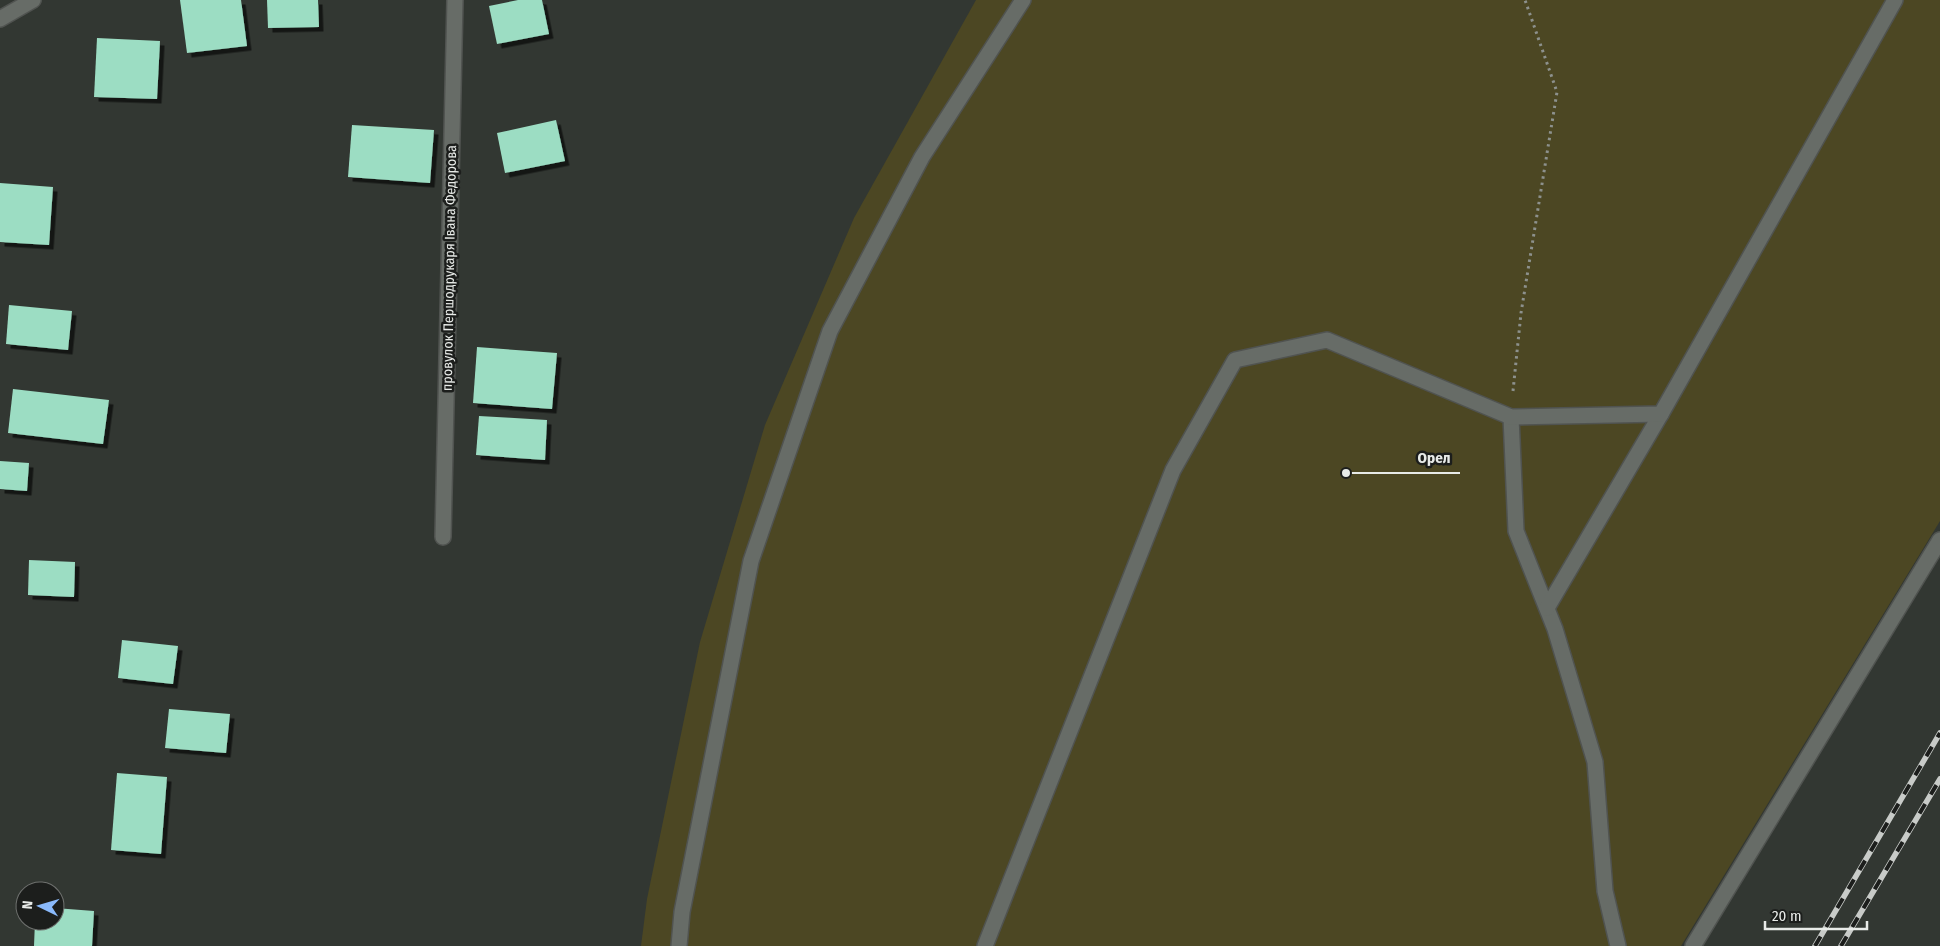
<svg xmlns="http://www.w3.org/2000/svg" width="1940" height="946" viewBox="0 0 1940 946" font-family="'Fira Sans Condensed',sans-serif">
<style>
.green{fill:#4c4723}
.building{fill:#9cddc3;filter:url(#shadow)}
.lines{fill:none;stroke-linecap:round;stroke-linejoin:round}
.lane-casing{stroke:#505350;stroke-width:18}
.street-casing{stroke:#505350;stroke-width:18}
.path{stroke:#8d918d;stroke-width:3;stroke-dasharray:2.5 4;stroke-linecap:butt}
.lane{stroke:#676c67;stroke-width:15}
.street{stroke:#676c67;stroke-width:15}
.rail-casing{stroke:#c8cbc8;stroke-width:5.5}
.rail{stroke:#1c1e1c;stroke-width:4;stroke-dasharray:11;stroke-linecap:butt}
.labels{text-anchor:middle;stroke-width:5;stroke-linejoin:round;paint-order:stroke}
.street-label{font-size:14px;fill:#e8ebe8;stroke:#1c1e1c}
.leader{fill:none;stroke:#e8ebe8;stroke-width:2}
.callout-dot{fill:#e8ebe8;stroke:#1c1e1c;stroke-width:2}
.callout-label{font-size:15px;text-anchor:middle;font-weight:bold;fill:#e8ebe8;stroke:#1c1e1c;stroke-width:5;stroke-linejoin:round;paint-order:stroke}
</style>
<defs>
<filter id="shadow"><feDropShadow dx="4.5" dy="4.5" stdDeviation="0" flood-color="#0009"/></filter>
</defs>
<rect width="100%" height="100%" fill="#323732"/>
<polygon class="green" points="976,0 1940,0 1940,521 1681,946 641,946 647,899 700,642 765,425 854,218"/>
<g class="building">
<polygon points="180,0 241,0 247,46 187,53"/>
<polygon points="267,0 318,0 319,27 268,28"/>
<polygon points="518,0 542,0 549,34 497,44 489,6"/>
<polygon points="97,38 160,41 157,99 94,97"/>
<polygon points="556,120 565,161 505,173 497,133"/>
<polygon points="352,125 434,130 430,183 348,177"/>
<polygon points="0,183 53,187 49,245 0,242"/>
<polygon points="9,305 72,311 68,350 6,344"/>
<polygon points="477,347 557,353 552,409 473,403"/>
<polygon points="13,389 109,400 103,444 8,433"/>
<polygon points="479,416 547,420 545,460 476,455"/>
<polygon points="0,461 29,463 27,491 0,489"/>
<polygon points="29,560 75,562 74,597 28,595"/>
<polygon points="122,640 178,646 173,684 118,678"/>
<polygon points="169,709 230,714 226,753 165,748"/>
<polygon points="117,773 167,777 161,854 111,850"/>
<polygon points="55,908 94,911 92,946 34,946 35,921 55,921"/>
</g>
<g class="lines">
<g class="lane-casing">
<g id="lane">
<polyline points="1511,417 1516,531 1555,629 1595,762 1605,891 1618,946"/>
<polyline points="1547,608 1661,414"/>
<polyline points="679,946 682,912 751,561 830,331 922,157 1023,0"/>
<polyline points="985,946 1173,470 1235,360 1327,340 1511,417 1661,414 1895,0"/>
<polyline points="1693,946 1940,540"/>
</g>
</g>
<g class="street-casing">
<g id="street">
<polyline points="0,19 33,0"/>
<polyline points="443,537 455,0"/>
</g>
</g>
<polyline class="path" points="1513,391 1521,313 1557,92 1525,0"/>
<use href="#lane" class="lane"/>
<use href="#street" class="street"/>
<g class="rail-casing">
<g id="rail">
<polyline points="1815,946 1940,733"/>
<polyline points="1841,946 1940,779"/>
</g>
</g>
<use href="#rail" class="rail"/>
</g>
<g class="labels">
<g class="street-label">
<text transform="translate(449 268) rotate(-89)" y="5">провулок Першодрукаря Івана Федорова</text>
</g>
</g>
<path class="leader" d="M1346 473L1407 473H1460"/>
<circle class="callout-dot" cx="1346" cy="473" r="5"/>
<g class="callout-label">
<text x="1434" y="463">Орел</text>
</g>
<g transform="translate(40 906) rotate(275)"><circle r="24" fill="#1c1e1c" stroke="#6e706e"/>
<path d="M0-4L9 19L0 12L-9 19Z" fill="#8abafc"/>
<text y="-8" font-size="14" font-weight="bold" text-anchor="middle" fill="#e8ebe8">N</text>
</g>
<path d="M1765 921v8h102v-8" fill="none" stroke="#e8ebe8" stroke-width="2.5"/>
<text x="1772" y="921" font-size="15" fill="#e8ebe8" stroke="#1c1e1c" stroke-width="4" paint-order="stroke">20 m</text>
</svg>
